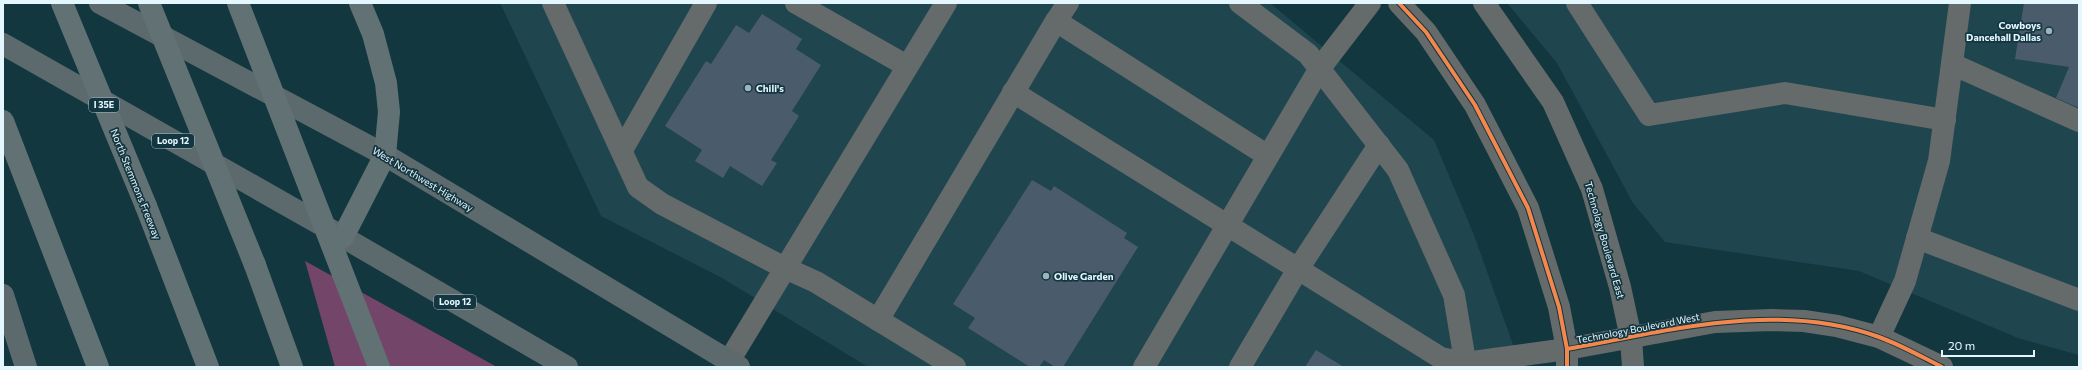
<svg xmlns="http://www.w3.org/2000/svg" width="2082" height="370" viewBox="0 0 2082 370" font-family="Commissioner,sans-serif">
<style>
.built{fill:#1f454f}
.green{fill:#724569}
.building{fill:#4a5b6c}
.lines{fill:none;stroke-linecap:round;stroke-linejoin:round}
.minor{stroke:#656a6a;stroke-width:22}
.major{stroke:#5d6a6d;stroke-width:22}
.highway{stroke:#617174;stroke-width:22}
.highway-bridge{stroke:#617174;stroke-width:22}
.cycleway-casing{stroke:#143640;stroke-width:6}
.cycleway{stroke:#f5874c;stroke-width:4}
.poi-dot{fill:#9cb4bb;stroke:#143640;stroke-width:1.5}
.labels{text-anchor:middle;stroke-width:3.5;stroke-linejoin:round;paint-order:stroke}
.shield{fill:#143640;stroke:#a6bdc5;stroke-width:1}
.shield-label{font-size:9px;font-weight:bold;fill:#e5f7fe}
.poi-label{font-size:10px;font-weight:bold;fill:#e5f7fe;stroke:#143640;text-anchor:start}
.street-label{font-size:10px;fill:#e5f7fe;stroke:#143640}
</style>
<rect width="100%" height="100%" fill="#13373f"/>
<g class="built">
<polygon points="500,3 1270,3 1434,140 1474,235 1521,367 868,367 722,278 601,216"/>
<polygon points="1507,3 2079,3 2079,355 2018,338 1859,271 1665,242 1633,203 1557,63"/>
</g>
<polygon class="green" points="305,261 497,367 335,367"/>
<g class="building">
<polygon points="2024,3 2079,3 2079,108 2056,98 2069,67 2015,59"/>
<polygon points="762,14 802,39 796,49 821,65 792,111 799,116 771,160 777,163 762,186 730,166 723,178 695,161 702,150 665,126 706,61 711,64 736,25 749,33"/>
<polygon points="1032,180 1051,191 1054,186 1127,233 1124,238 1138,247 1063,367 1055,367 1044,360 1039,367 1030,367 968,328 975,318 953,304"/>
<polygon points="1316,350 1344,367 1305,367"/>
</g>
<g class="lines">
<g class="minor">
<polyline points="553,3 638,187 662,204 785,268 816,282 955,367"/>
<polyline points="796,3 907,66"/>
<polyline points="1240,3 1308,54 1398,170 1454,295 1466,367"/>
<polyline points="1399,3 1426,32 1475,105 1528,208 1559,307 1567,349 1567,367"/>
<polyline points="1484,3 1553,102 1592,189 1620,287 1631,338 1633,367"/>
<polyline points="1577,3 1649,115 1785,93 1945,120"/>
<polyline points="1056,21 1068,3"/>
<polyline points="1952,64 2079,121"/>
<polyline points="1013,92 1298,269 1379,145"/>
<polyline points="622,150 706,3"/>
<polyline points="1917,238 2079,300"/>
<polyline points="878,320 1056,21 1268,156"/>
<polyline points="1879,337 1905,281 1939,161 1960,3"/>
<polyline points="729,361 946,3"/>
<polyline points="1144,367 1320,68 1370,3"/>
<polyline points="1240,367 1298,269 1441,358 1465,363 1567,349 1715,322 1772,320 1804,321 1837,326 1879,337 1942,367"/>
</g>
<g class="major">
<polyline points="100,3 385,155 739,367"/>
<polyline points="3,44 343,237 567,367"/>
<polyline points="3,295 26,367"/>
</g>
<g class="highway">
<polyline points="3,121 98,367"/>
<polyline points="146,206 208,367"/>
<polyline points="343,237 385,155 389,112 386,83 373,34 360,3"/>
<polyline points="255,265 292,367"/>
</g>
<g class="highway-bridge">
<polyline points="62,3 146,206"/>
<polyline points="149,3 255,265"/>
<polyline points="238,3 379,367"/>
</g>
<g class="cycleway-casing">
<g id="cycleway">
<polyline points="1399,3 1426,32 1475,105 1528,208 1559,307 1567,349 1567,367"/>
<path d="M1567 349C1668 331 1778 300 1879 337 1901 345 1922 357 1942 367"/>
</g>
</g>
<use href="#cycleway" class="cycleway"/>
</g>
<g class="poi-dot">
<circle cx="2049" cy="31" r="4"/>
<circle cx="748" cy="88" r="4"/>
<circle cx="1046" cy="276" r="4"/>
</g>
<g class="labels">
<g class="shield">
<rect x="89" y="98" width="30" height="14" rx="3"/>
<rect x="152" y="134" width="42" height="14" rx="3"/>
<rect x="434" y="295" width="42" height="14" rx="3"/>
</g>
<g class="shield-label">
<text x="104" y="108">I 35E</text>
<text x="173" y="144">Loop 12</text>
<text x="455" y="305">Loop 12</text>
</g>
<g class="poi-label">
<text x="2041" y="29" text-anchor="end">Cowboys<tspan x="2041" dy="12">Dancehall Dallas</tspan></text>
<text x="756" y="92">Chili's</text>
<text x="1054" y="280">Olive Garden</text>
</g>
<g class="street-label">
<text transform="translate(423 179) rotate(31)" y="4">West Northwest Highway</text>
<text transform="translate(136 184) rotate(68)" y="4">North Stemmons Freeway</text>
<text transform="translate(1605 240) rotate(74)" y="4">Technology Boulevard East</text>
<text transform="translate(1638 328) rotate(-11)" y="4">Technology Boulevard West</text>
</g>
</g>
<rect width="2082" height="370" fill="none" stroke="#e5f7fe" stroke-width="8"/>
<path d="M1942 350v6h92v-6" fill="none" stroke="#e5f7fe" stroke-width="2"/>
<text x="1948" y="350" font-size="12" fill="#e5f7fe" stroke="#143640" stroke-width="3" paint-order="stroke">20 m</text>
</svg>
